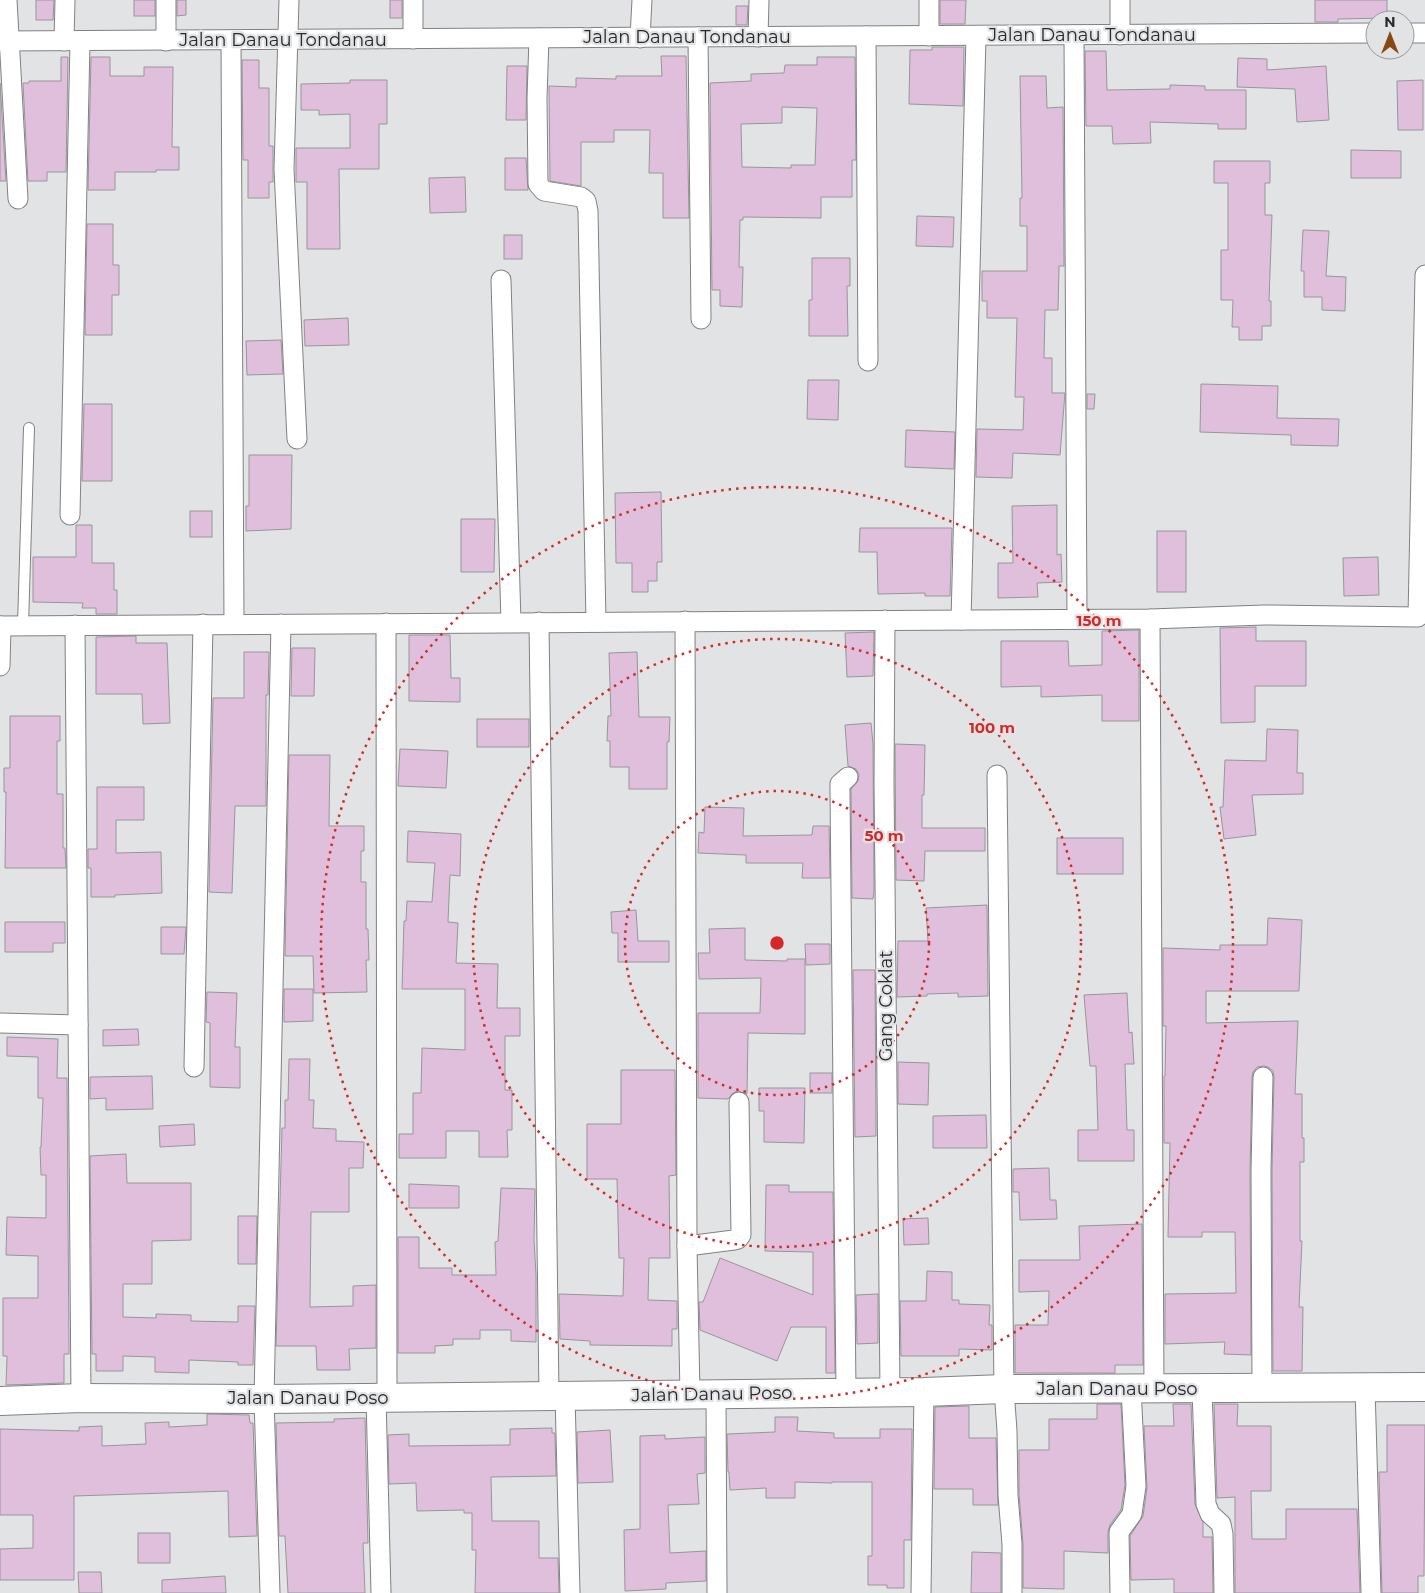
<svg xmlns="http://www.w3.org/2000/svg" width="1425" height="1593" viewBox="0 0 1425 1593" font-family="Montserrat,sans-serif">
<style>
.building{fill:#e0bfdc;stroke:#989698;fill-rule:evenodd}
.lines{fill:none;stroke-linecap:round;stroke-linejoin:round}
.lane-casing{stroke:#818183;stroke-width:12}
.street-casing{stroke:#818183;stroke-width:21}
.secondary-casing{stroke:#818183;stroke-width:30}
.lane{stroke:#fff;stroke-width:10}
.street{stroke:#fff;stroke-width:19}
.secondary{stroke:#fff;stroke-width:28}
.ring{fill:none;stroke:#d62828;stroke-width:2.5;stroke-dasharray:2.5 5}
.labels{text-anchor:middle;stroke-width:4.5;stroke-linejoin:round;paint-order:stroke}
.street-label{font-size:18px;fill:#29292a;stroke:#e2e3e5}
.centre{fill:#d62828;stroke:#e2e3e5;stroke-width:2.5}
.ring-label{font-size:15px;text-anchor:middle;font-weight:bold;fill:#d62828;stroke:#e2e3e5;stroke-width:4.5;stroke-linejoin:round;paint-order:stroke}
</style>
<rect width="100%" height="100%" fill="#e2e3e5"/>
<g class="building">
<polygon points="36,0 54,0 53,20 36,20"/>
<rect x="134" y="0" width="21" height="16"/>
<polygon points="177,0 186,0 186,15 177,16"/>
<rect x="390" y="0" width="12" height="18"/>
<polygon points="940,0 966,0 965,24 940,24"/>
<polygon points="1315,0 1387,0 1387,18 1338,19 1338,22 1315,22"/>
<polygon points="736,6 748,6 747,25 736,25"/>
<polygon points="932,47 964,47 963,106 909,104 910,50 932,50"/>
<polygon points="1085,51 1106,51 1107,90 1170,89 1170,85 1205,86 1205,90 1246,90 1246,129 1218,129 1218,124 1150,122 1151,143 1113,144 1112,126 1086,126"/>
<polygon points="661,56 686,56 689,218 663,218 663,173 649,173 650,130 614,130 614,142 581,142 581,186 550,181 549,86 576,87 576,78 616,79 616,76 662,76"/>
<polygon points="61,57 68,57 66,172 47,172 47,181 28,181 23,83 29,83 29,81 61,81"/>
<polygon points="91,57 110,57 110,76 144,76 144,67 173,67 172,147 179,147 179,170 156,170 156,172 115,172 115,190 88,190"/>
<path d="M817 57H855L856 160H852V197H821V218L743 217V220H740L739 267H743L742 307 720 306V290H712L710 83 751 81V74L784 73 785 65H817ZM782 107 817 108 815 165H791V168L742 167 741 124 782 123Z"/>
<polygon points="1238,58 1267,59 1267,70 1326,66 1329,120 1297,122 1295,89 1237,87"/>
<polygon points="242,60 259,60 259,88 269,88 269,146 273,146 273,182 269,182 269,198 248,198 248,160 243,160"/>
<polygon points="507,66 527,66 526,120 506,120"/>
<polygon points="1020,76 1046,76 1047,108 1063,107 1064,266 1059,266 1058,310 1045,310 1044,358 1052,358 1052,393 1065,393 1060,455 1013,453 1012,478 976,477 977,429 1023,430 1024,397 1015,397 1017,318 987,318 987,301 982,301 982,271 1027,271 1027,226 1020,226 1020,198 1022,198"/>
<polygon points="350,80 387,80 387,124 379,124 379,169 339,169 340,249 307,249 307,182 296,182 296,148 350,148 350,114 319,115 319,110 301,110 301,84 350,83"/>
<polygon points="1423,80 1423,130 1398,130 1397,81"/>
<polygon points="0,83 6,181 0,181"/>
<polygon points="1351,150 1401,151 1401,178 1351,178"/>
<polygon points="505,158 526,158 528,190 505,190"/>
<polygon points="1214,161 1270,161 1270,183 1265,183 1265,215 1272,215 1269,301 1271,301 1271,326 1262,326 1262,340 1239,340 1239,327 1232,327 1233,300 1221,300 1221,250 1228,250 1228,183 1214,183"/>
<polygon points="465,177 466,212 430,213 429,178"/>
<polygon points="917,216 954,217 953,247 916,246"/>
<polygon points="87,224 113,224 113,265 119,265 119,295 112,295 112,335 85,335"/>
<polygon points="1303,230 1329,231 1326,276 1346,277 1345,311 1322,310 1322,297 1304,297 1304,271 1301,271"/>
<rect x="504" y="235" width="18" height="24"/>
<polygon points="812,258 850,258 850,286 847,286 848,336 809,336 809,300 812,300"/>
<polygon points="348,318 349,345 305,346 304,320"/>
<polygon points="281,340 283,374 247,375 246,341"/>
<polygon points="808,380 839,380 838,420 807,419"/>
<polygon points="1201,384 1278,386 1277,418 1339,419 1338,446 1291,445 1291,435 1200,432"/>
<polygon points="1087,394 1095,394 1094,409 1087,409"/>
<polygon points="84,404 112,404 112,481 82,481"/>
<polygon points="906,430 955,432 954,469 905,467"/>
<polygon points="249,455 292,455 291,529 246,531 246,506 249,506"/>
<polygon points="661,492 662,562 657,562 657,581 648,581 648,592 632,592 632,563 616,563 615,493"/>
<polygon points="1057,505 1057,555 1061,554 1062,582 1037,583 1038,597 998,598 998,563 1013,563 1012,506"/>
<rect x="190" y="511" width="22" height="26"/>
<polygon points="461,519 495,519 494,572 461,572"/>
<polygon points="76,525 92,525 92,563 114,563 114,590 117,590 117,614 96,614 96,608 82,608 83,603 33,602 33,557 76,557"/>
<polygon points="860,528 952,528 950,596 925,596 925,593 878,594 877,552 859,552"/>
<rect x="1157" y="531" width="29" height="61"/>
<polygon points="1378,557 1379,595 1344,596 1343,558"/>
<polygon points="1256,627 1256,641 1306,641 1306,686 1255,686 1255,722 1221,723 1220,628"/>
<polygon points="1139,630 1139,721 1102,721 1102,695 1041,697 1041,686 1001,687 1001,641 1068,641 1069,666 1102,665 1102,631"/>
<polygon points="874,632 873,676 847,677 845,633"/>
<polygon points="409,635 450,635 451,678 460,678 460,702 409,701"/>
<polygon points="136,636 136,643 167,643 170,723 143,724 142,694 96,694 96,637"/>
<polygon points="292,648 315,648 314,696 291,696"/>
<polygon points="244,652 269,652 268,695 266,695 266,806 235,806 232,893 209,892 213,698 244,698"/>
<polygon points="637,652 639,717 670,717 669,742 667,742 667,789 629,789 629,767 610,767 610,741 607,741 608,716 611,716 609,653"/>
<polygon points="10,716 60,716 60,741 57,741 57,794 63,794 63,848 65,848 66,868 5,868 6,792 4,792 4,768 10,768"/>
<rect x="477" y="719" width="52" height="28"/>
<polygon points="871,723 873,744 874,892 873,899 852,898 851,789 858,781 859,775 856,769 848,766 845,725"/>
<polygon points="1267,729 1298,730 1297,773 1303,773 1303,794 1252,795 1256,835 1224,839 1220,807 1223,807 1225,760 1266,761"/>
<polygon points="895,744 925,745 924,795 922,795 922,828 985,828 985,851 925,851 924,881 896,880"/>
<polygon points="400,749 448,751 446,788 398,786"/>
<polygon points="289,755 330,755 329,826 364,826 364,851 361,851 361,882 366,882 366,929 368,929 369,960 366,960 367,992 314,993 313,956 285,956"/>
<polygon points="97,787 144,787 144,820 116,820 116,853 161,852 162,893 115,895 115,897 91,897 91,868 88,868 88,849 97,849"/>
<polygon points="705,807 744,808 743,836 812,835 813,826 829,826 830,878 802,878 803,863 746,863 746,855 698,853 699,832 704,833"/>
<polygon points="408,831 461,834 460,876 450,875 448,922 458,923 456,963 498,964 497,1008 520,1008 520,1036 505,1036 505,1090 512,1090 512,1130 507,1130 508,1157 479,1157 479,1131 446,1131 446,1158 399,1158 399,1134 413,1134 413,1093 421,1093 422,1048 465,1050 465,989 402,989 404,921 406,921 407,901 432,902 435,863 407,862"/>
<rect x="1057" y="838" width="66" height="36"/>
<polygon points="987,905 988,996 958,997 958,993 927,994 927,996 897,997 898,941 928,941 926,908"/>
<polygon points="636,910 638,941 669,941 669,962 618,962 618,933 612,933 611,912"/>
<polygon points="1268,918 1302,920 1299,991 1206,991 1206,1023 1298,1021 1295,1094 1302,1094 1302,1138 1304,1138 1304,1162 1300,1162 1300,1241 1302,1241 1299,1307 1303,1307 1302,1371 1273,1371 1272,1171 1274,1077 1273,1071 1268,1067 1264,1066 1257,1067 1253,1072 1252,1077 1250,1171 1251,1355 1224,1354 1225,1342 1165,1344 1165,1294 1236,1293 1235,1232 1202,1232 1202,1237 1168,1237 1170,1143 1164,1143 1164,1076 1165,1076 1166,1026 1163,1026 1163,948 1220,950 1220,945 1267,945"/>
<polygon points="5,922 65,922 65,943 53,943 53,952 5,952"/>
<polygon points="161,927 186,927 184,954 161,954"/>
<polygon points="745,928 745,960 787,961 787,959 805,959 805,1034 748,1033 747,1094 738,1091 733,1093 728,1099 698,1098 698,1013 760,1013 761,978 699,979 698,953 710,953 709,929"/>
<polygon points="805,944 830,944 830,964 806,965"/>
<polygon points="853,970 875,970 876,1136 855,1137"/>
<polygon points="284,989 313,989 313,1021 284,1022"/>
<polygon points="207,992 237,993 235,1047 240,1047 240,1088 210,1087 210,1023 206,1022"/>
<polygon points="1127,993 1129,1033 1132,1032 1134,1064 1125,1064 1127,1130 1134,1130 1134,1161 1078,1161 1078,1130 1098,1130 1096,1066 1090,1066 1084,995"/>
<polygon points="138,1029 139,1045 103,1046 103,1030"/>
<polygon points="7,1037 58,1039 57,1078 67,1078 69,1354 64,1354 64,1383 6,1385 7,1356 3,1356 3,1298 38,1298 38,1256 6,1255 7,1217 46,1218 46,1175 41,1175 40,1147 41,1147 43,1098 38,1098 38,1057 7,1056"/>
<polygon points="289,1059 310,1059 309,1100 314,1100 313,1128 336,1129 336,1141 364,1142 363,1168 349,1168 349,1212 311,1212 310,1307 353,1306 353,1286 376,1285 376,1348 349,1349 350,1370 317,1370 316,1346 276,1346 282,1128 285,1128 285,1100 288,1100"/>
<polygon points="898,1062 929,1063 928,1105 898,1104"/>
<polygon points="621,1070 675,1070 676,1175 669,1176 670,1258 649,1258 648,1300 677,1301 677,1329 672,1329 672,1346 590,1345 590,1341 560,1339 559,1294 623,1296 624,1258 619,1258 617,1179 587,1179 587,1124 621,1124"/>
<rect x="810" y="1073" width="22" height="20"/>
<polygon points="152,1076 153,1109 106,1110 106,1098 90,1099 90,1077"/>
<polygon points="759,1088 805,1088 804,1143 764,1142 764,1111 759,1111"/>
<polygon points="986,1115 987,1148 933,1148 933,1116"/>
<polygon points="194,1124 195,1145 160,1147 159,1126"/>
<polygon points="126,1154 127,1183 191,1183 191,1240 152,1241 152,1284 123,1284 123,1317 156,1318 156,1314 191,1315 191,1321 238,1322 238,1306 255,1306 253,1365 238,1365 238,1362 189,1360 189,1373 155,1372 155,1357 123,1356 123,1371 96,1371 96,1354 92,1354 90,1156"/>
<polygon points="1049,1168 1050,1200 1056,1200 1057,1219 1020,1220 1019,1192 1013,1192 1013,1169"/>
<polygon points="409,1184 459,1186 459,1208 409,1208"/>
<polygon points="766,1185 789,1185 789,1192 833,1192 835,1373 826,1373 826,1327 791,1327 777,1361 700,1330 699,1302 703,1302 720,1258 813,1295 813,1252 765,1251"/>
<polygon points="501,1188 535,1189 534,1240 536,1275 536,1342 511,1341 511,1330 480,1330 480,1339 453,1339 453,1345 435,1346 435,1353 398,1353 398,1237 419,1237 419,1268 452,1268 452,1275 496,1275 495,1242 498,1241"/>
<polygon points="238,1216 257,1216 256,1264 238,1264"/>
<polygon points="928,1218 929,1244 904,1245 903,1219"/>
<polygon points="1142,1224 1143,1365 1115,1365 1115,1373 1015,1373 1015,1325 1048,1325 1049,1291 1019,1292 1019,1260 1080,1260 1079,1226"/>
<polygon points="927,1271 952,1272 952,1300 959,1300 959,1304 990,1305 989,1325 992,1325 992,1350 959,1349 959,1356 901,1356 900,1301 926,1301"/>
<polygon points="878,1294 878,1343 857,1344 856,1295"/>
<polygon points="1097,1404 1121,1404 1125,1485 1121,1510 1110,1525 1108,1532 1108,1553 1064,1551 1064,1589 1023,1588 1023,1544 1019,1494 1019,1450 1049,1450 1049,1419 1097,1419"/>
<polygon points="1173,1404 1191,1404 1195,1504 1203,1522 1203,1537 1212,1537 1213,1593 1174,1593 1174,1579 1131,1580 1130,1536 1143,1516 1147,1488 1144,1426 1174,1426"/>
<polygon points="1214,1404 1238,1404 1237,1426 1271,1426 1271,1491 1251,1491 1252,1539 1286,1539 1286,1509 1357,1509 1360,1593 1235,1593 1235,1497 1217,1498"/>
<polygon points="969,1406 969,1438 996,1438 998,1505 973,1505 973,1489 934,1489 935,1407"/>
<polygon points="207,1414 249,1415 250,1423 253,1423 257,1536 229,1537 228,1491 74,1496 74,1580 0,1580 0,1549 33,1548 33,1515 0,1515 0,1429 79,1431 79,1427 102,1426 102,1446 146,1444 145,1423 169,1422 169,1427 207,1425"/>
<polygon points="775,1417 798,1417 797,1431 834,1433 834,1438 880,1438 880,1429 912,1429 911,1540 904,1540 904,1588 887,1588 887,1585 868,1585 868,1556 872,1556 872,1482 832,1482 832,1483 795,1482 795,1498 766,1498 766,1488 730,1490 729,1472 728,1472 727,1434 775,1432"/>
<polygon points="365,1418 368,1543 363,1543 365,1593 288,1593 285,1536 279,1536 276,1423 334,1422 334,1419"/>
<polygon points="1387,1425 1425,1425 1424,1576 1418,1576 1418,1593 1382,1593 1379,1472 1387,1472"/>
<polygon points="552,1428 552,1433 555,1433 556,1476 491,1477 492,1521 539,1521 539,1558 558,1558 559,1593 475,1593 476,1550 472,1550 472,1513 464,1513 464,1510 417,1511 416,1483 389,1484 388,1435 409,1434 409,1446 510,1445 510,1429"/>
<polygon points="610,1430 613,1482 578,1483 577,1432"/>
<polygon points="665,1435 665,1439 705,1437 705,1473 697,1474 699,1504 668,1505 670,1553 706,1551 706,1581 666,1583 666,1589 625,1591 624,1530 640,1529 640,1436"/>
<rect x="138" y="1533" width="32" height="30"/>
<polygon points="972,1552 1001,1553 1001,1593 971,1593"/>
<polygon points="78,1572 101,1572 102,1593 79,1593"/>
<polygon points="225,1576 226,1593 162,1593 162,1580"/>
</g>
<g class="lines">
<g class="lane-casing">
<polyline id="lane" points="23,625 29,428"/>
</g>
<g class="street-casing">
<g id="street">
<polyline points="7,0 18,199"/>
<polyline points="289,0 284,169 297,439"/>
<polyline points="1120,0 1120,35"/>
<polyline points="1405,33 1425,33"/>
<polyline points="1074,35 1077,619"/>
<polyline points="866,36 868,361"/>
<polyline points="929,36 929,0"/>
<polyline points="698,37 701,319"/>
<polyline points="758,37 759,0"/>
<polyline points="539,38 537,98 538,184 544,191 581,197 586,201 588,211 596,622"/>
<polyline points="640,38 642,0"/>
<polyline points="413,39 413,0"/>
<polyline points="231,40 234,624"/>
<polyline points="0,41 1375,33"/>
<polyline points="64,41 65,0"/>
<polyline points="166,41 166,0"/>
<polyline points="501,280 511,622"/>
<polyline points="70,515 80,41"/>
<polyline points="1150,619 1154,1389"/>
<polyline points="885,620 884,782 890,1392"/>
<polyline points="961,620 976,36"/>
<polyline points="685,621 687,1246 690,1394"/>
<polyline points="539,622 549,1396"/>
<polyline points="386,623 387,1397"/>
<polyline points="75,625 81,1398"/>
<polyline points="0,626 1150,619 1264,615 1418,617 1425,275"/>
<polyline points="0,666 1,626"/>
<polyline points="997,775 1004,1389 1007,1431 1008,1495 1012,1544 1012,1593"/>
<polyline points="0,1023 78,1025"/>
<polyline points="194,1067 203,624"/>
<polyline points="687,1246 734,1240 738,1239 741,1235 739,1102"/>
<polyline points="1365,1387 1371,1593"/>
<polyline points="1262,1388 1261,1171 1263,1077"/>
<polyline points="1202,1389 1206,1504 1210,1514 1221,1524 1223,1534 1224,1593"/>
<polyline points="846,1392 840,791 840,784 848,777"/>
<polyline points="716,1394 717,1593"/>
<polyline points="565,1395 570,1593"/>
<polyline points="376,1397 381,1593"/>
<polyline points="270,1593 264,1399 281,624"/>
<polyline points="921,1593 924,1392"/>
<polyline points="1120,1593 1119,1532 1132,1514 1136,1486 1131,1389"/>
</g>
</g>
<g class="secondary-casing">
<polyline id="secondary" points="0,1401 81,1398 264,1399 924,1392 1004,1389 1425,1387"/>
</g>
<use href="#lane" class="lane"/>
<use href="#street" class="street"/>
<use href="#secondary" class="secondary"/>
</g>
<g class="ring">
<circle cx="777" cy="943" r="152"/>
<circle cx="777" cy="943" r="304"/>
<circle cx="777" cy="943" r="456"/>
</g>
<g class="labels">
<g class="street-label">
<text x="1092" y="41">Jalan Danau Tondanau</text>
<text x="687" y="43">Jalan Danau Tondanau</text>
<text x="283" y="46">Jalan Danau Tondanau</text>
<text transform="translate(886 1006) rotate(-90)" y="6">Gang Coklat</text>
<text x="1117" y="1395">Jalan Danau Poso</text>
<text transform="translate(712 1394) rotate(-1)" y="6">Jalan Danau Poso</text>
<text x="308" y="1404">Jalan Danau Poso</text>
</g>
</g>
<circle cx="777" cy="943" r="8" class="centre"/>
<g class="ring-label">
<text x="1099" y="626">150 m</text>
<text x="992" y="733">100 m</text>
<text x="884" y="841">50 m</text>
</g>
<g transform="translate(1390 35)"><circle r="24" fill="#e2e3e5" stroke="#98999a"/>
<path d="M0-4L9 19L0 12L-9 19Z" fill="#884713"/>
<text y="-8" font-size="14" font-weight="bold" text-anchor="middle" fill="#29292a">N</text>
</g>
</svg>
